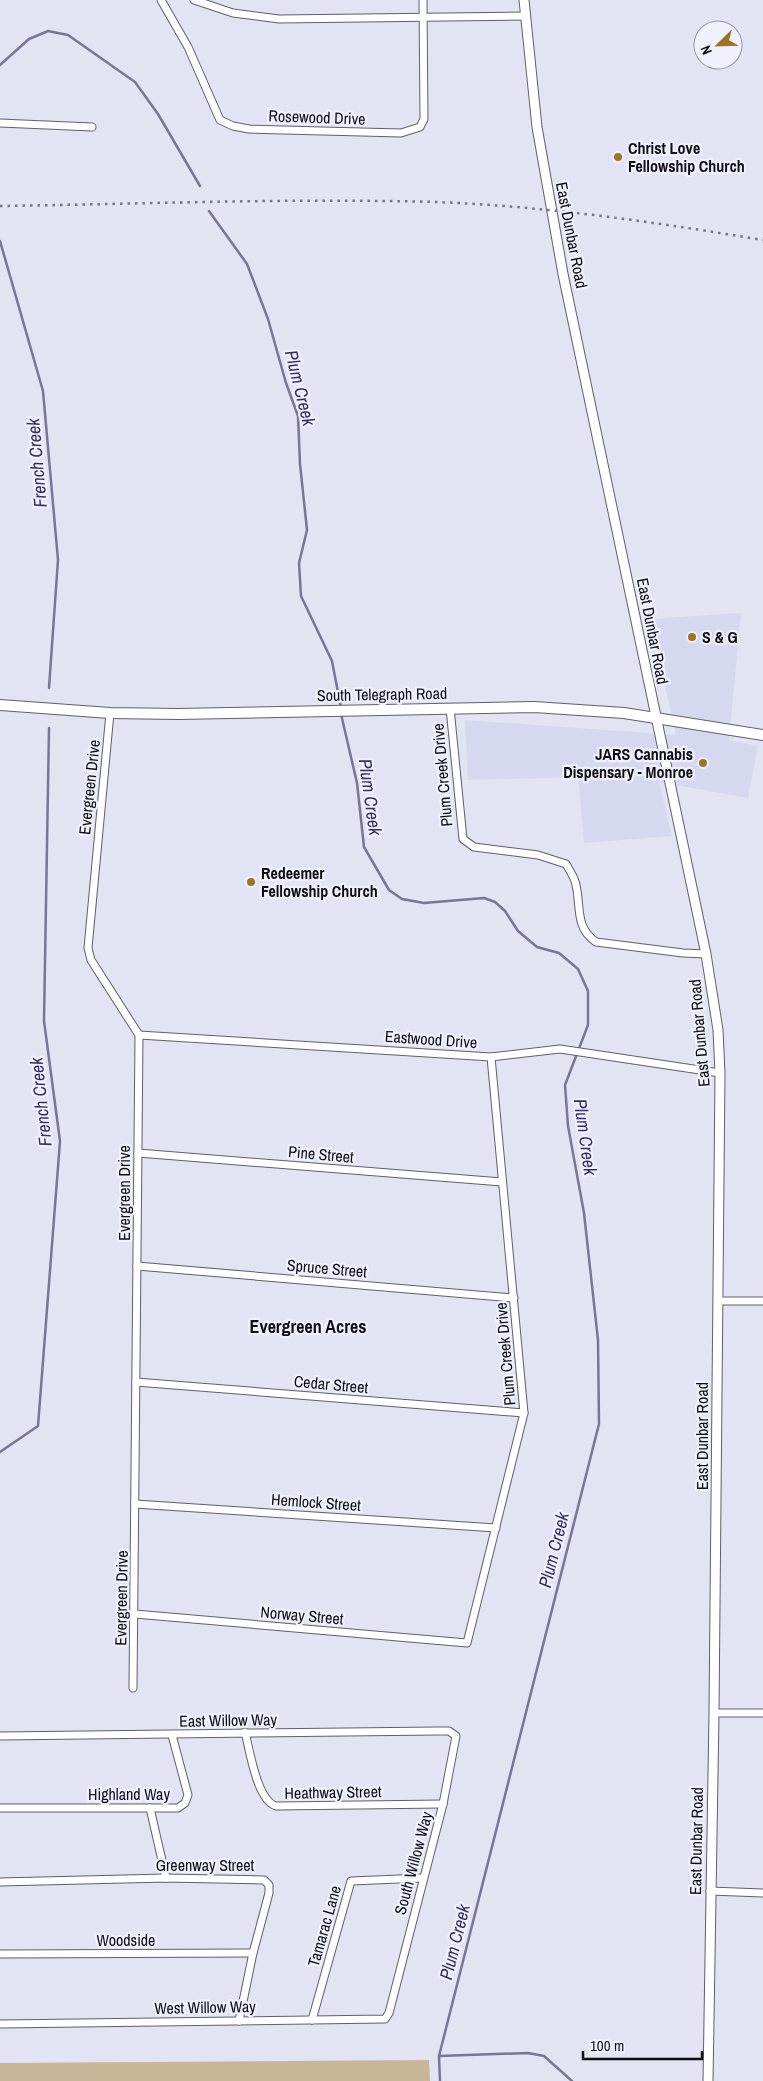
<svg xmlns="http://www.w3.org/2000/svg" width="763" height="2081" viewBox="0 0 763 2081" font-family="'Archivo Narrow',sans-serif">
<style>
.built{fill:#d6d8ef}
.green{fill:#c9b698}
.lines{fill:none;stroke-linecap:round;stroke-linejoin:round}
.stream{stroke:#757795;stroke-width:2.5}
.minor-casing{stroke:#5e5f6c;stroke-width:9}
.tertiary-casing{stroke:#5e5f6c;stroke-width:11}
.primary-casing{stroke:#5e5f6c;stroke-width:12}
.minor{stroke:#fff;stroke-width:7}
.tertiary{stroke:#fff;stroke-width:9}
.primary{stroke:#fff;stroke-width:10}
.rail{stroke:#73747e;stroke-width:2.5;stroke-dasharray:2.5 5;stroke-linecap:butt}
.poi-dot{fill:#9e7322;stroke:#f0f1fe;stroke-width:2}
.labels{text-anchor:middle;stroke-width:4.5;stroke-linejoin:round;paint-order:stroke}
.street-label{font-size:16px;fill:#0d0d12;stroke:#f0f1fe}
.poi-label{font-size:16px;font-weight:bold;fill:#0d0d12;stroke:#f0f1fe;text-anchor:start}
.water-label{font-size:18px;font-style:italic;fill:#303064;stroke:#f0f1fe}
.neighbourhood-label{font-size:18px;font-weight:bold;fill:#0d0d12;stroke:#f0f1fe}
</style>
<rect width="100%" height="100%" fill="#e2e4f3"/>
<polygon class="built" points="741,613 729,740 758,746 748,798 659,782 672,836 584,843 578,777 468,780 465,720 676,735 650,619"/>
<polygon class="green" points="429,2060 430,2081 0,2081 0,2063"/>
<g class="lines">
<g class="stream">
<polyline points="0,65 29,39 48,31 68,35 135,82 158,114 200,186"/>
<polyline points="209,211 247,264 268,319 286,383 298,416 300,464 307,530 299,563 301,596 332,661 341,708"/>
<polyline points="0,241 43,391 58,560 49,688"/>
<polyline points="341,714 357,783 364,847 389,890 402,899 424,903 484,898 495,902 505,911 518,931 537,947 559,953 578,969 588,991 588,1025 565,1085 568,1126 584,1213 598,1340 599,1424 439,2056 440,2081"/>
<polyline points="0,1452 38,1426 60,1141 44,1021 49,728"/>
<polyline points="439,2056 528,2053 544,2056 572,2081"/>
</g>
<g class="minor-casing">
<g id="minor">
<polyline points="161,0 188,47 220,120 233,126 249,129 401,133 420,127 424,119 423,0"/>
<polyline points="194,0 233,13 279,19 525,16"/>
<polyline points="0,123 92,127"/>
<path d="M450 708 463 839 474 847 538 855 566 864C570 871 575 878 576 885 581 907 575 928 596 942L683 953 706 954"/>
<polyline points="110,713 88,948 91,960 139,1035 133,1688"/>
<polyline points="139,1035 491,1057 560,1049 720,1073"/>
<polyline points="138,1153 502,1182"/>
<polyline points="137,1266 514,1298"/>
<polyline points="718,1301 763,1301"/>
<polyline points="136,1382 524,1413"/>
<polyline points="135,1504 496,1528"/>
<polyline points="135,1614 467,1643 524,1413 491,1057"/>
<polyline points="714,1713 763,1713"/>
<path d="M245 1732C250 1752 257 1800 276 1806L443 1804"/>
<polyline points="0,1736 438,1731 449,1731 456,1736 443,1804 389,2013 385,2019 0,2024"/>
<polyline points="0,1808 178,1808 185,1803 188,1795 172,1735"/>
<polyline points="150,1808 166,1878"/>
<polyline points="0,1882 166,1878 264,1880 269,1885 269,1893 253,1953 239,2021"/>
<polyline points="710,1891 763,1893"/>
<polyline points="0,1954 253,1953"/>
<polyline points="312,2020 351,1881 423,1878"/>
</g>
</g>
<g class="tertiary-casing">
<polyline id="tertiary" points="524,0 537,127 563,274 706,954 718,1030 720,1073 714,1713 708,2081"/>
</g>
<g class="primary-casing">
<polyline id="primary" points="0,705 110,713 178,714 534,707 624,713 763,735"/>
</g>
<use href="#minor" class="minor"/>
<use href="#tertiary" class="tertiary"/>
<use href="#primary" class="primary"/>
<path class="rail" d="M0 206C145 204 290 198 435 202 545 206 654 222 763 240"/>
</g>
<g class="poi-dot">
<circle cx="618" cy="157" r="5"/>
<circle cx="692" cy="637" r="5"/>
<circle cx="703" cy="763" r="5"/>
<circle cx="251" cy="882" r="5"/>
</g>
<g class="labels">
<g class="street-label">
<text transform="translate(317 117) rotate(2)" y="6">Rosewood Drive</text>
<text transform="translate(572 235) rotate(79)" y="6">East Dunbar Road</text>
<text transform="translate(653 631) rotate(79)" y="6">East Dunbar Road</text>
<text transform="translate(382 694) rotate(-1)" y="6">South Telegraph Road</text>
<text transform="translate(442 775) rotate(-95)" y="6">Plum Creek Drive</text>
<text transform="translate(89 787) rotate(-84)" y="6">Evergreen Drive</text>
<text transform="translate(699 1033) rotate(-95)" y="6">East Dunbar Road</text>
<text transform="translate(431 1039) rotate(4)" y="6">Eastwood Drive</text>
<text transform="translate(321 1154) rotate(5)" y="6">Pine Street</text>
<text transform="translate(124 1193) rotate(-90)" y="6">Evergreen Drive</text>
<text transform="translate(327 1268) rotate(5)" y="6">Spruce Street</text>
<text transform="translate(505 1354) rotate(-95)" y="6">Plum Creek Drive</text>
<text transform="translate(331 1384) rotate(5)" y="6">Cedar Street</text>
<text transform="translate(702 1436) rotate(-90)" y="6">East Dunbar Road</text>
<text transform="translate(316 1502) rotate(4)" y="6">Hemlock Street</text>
<text transform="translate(121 1598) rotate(-89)" y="6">Evergreen Drive</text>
<text transform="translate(302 1615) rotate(5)" y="6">Norway Street</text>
<text transform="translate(228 1720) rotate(-1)" y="6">East Willow Way</text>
<text transform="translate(333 1792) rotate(-1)" y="6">Heathway Street</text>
<text x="129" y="1800">Highland Way</text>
<text transform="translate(696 1841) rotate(-89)" y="6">East Dunbar Road</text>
<text transform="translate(413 1863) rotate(-75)" y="6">South Willow Way</text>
<text x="205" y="1871">Greenway Street</text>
<text transform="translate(324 1926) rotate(-74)" y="6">Tamarac Lane</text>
<text x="126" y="1946">Woodside</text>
<text transform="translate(205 2007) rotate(-1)" y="6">West Willow Way</text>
</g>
<g class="poi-label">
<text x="628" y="154">Christ Love<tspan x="628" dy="18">Fellowship Church</tspan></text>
<text x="702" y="643">S &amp; G</text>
<text x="693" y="760" text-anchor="end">JARS Cannabis<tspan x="693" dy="18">Dispensary - Monroe</tspan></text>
<text x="261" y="879">Redeemer<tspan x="261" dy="18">Fellowship Church</tspan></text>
</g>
<g class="water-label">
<text transform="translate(300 388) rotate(76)" y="6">Plum Creek</text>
<text transform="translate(37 463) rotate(-95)" y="6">French Creek</text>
<text transform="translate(370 797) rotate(82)" y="6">Plum Creek</text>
<text transform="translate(41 1102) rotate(-96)" y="6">French Creek</text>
<text transform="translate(585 1137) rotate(82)" y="6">Plum Creek</text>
<text transform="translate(554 1550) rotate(-76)" y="6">Plum Creek</text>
<text transform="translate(455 1942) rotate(-76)" y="6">Plum Creek</text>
</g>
<g class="neighbourhood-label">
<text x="308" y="1333">Evergreen Acres</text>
</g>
</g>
<g transform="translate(718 45) rotate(247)"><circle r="24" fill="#f0f1fe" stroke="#9596a0"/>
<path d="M0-4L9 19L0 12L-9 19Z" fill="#9e7322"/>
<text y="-8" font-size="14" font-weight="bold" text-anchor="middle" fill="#0d0d12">N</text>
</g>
<path d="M583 2051v8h119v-8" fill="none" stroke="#0d0d12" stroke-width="2.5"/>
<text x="590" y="2051" font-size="15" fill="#0d0d12" stroke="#f0f1fe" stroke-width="4" paint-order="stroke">100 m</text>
</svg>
